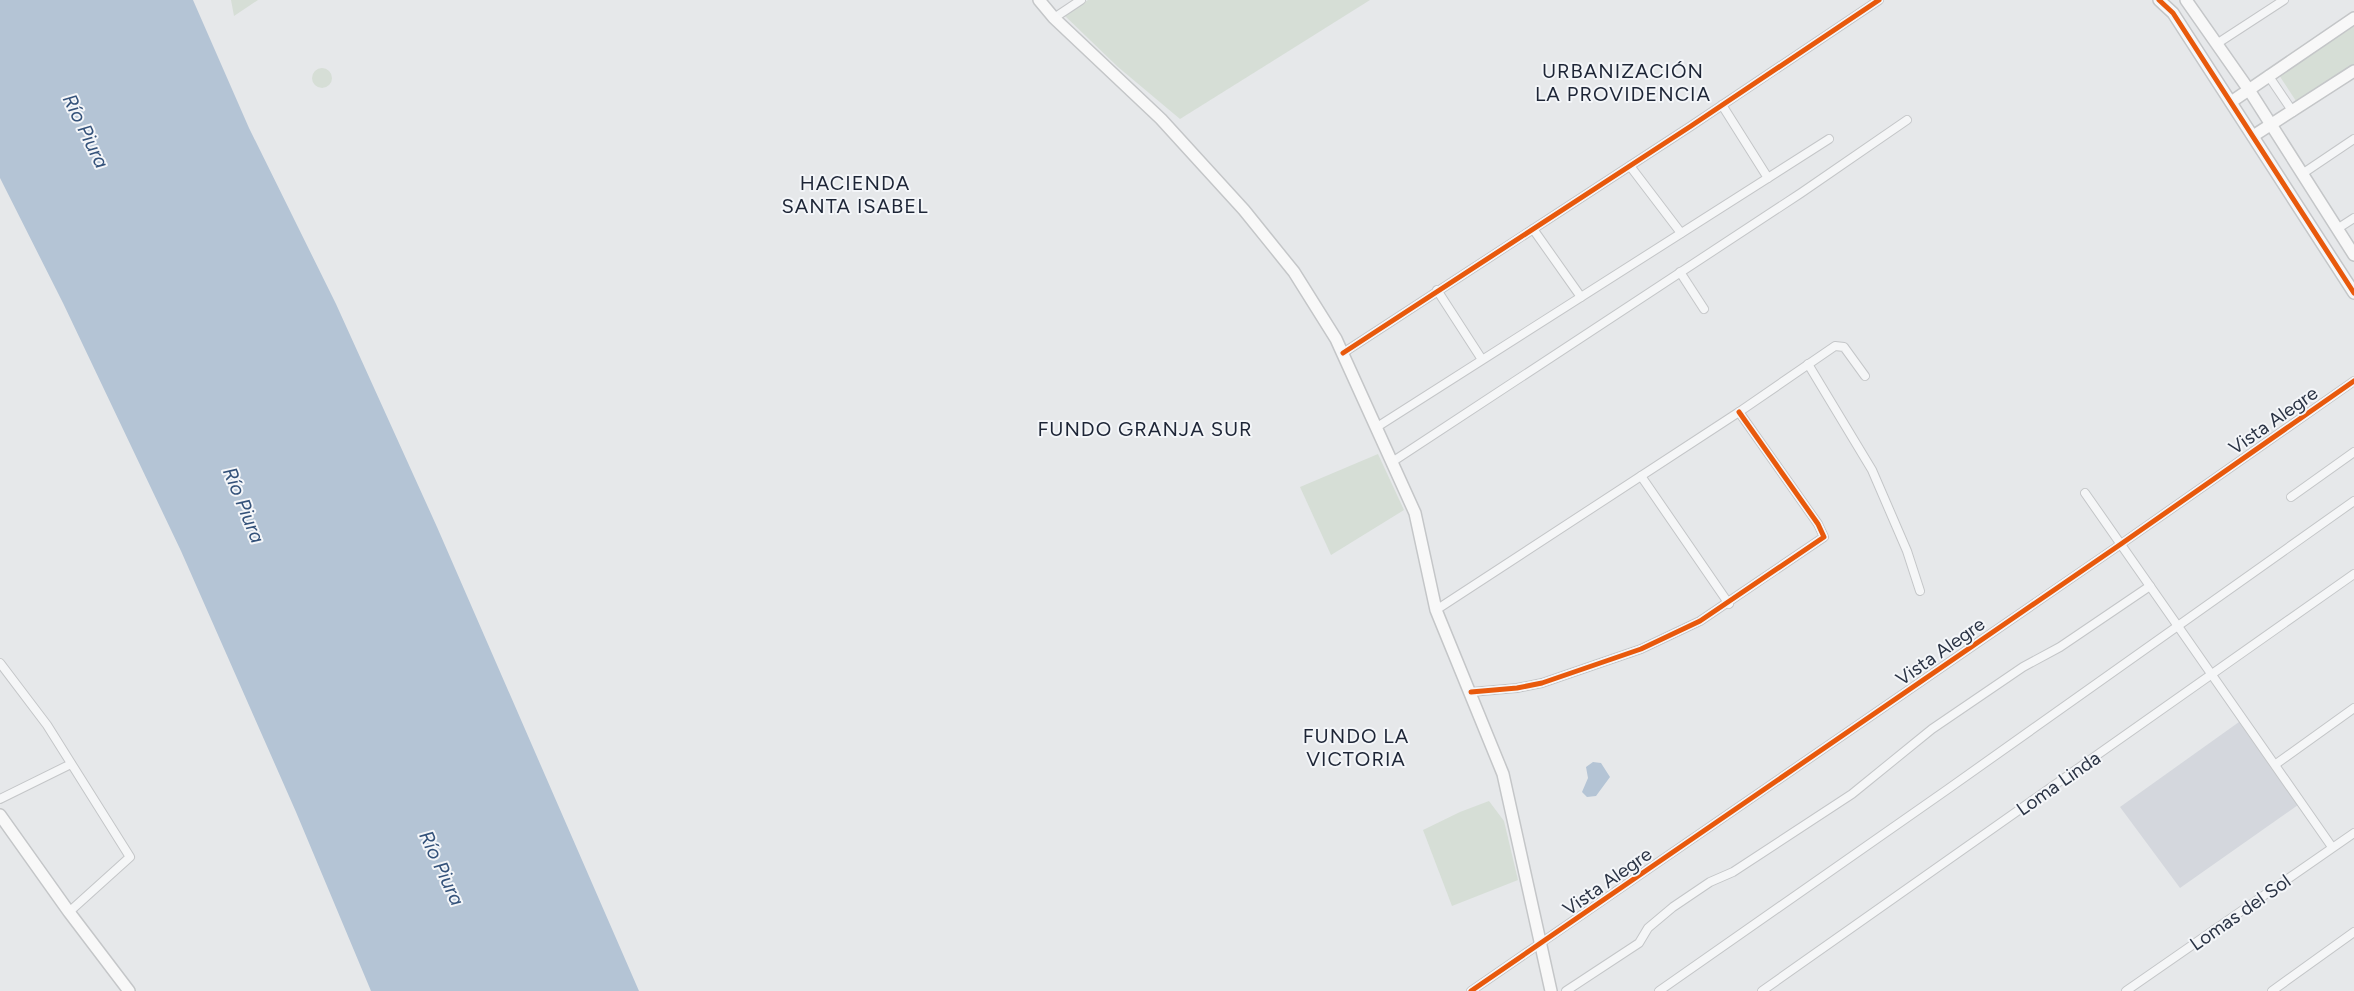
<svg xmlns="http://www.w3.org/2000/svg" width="2354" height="991" viewBox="0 0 2354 991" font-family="Figtree,sans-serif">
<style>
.built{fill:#d4d7dd}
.green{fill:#d6ded6}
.water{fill:#b4c4d5}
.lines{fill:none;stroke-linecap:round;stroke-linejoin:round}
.street-casing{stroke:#c4c6c8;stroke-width:10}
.secondary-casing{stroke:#c4c6c8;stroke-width:14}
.street{stroke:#f5f6f7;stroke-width:8}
.secondary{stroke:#f8f8f8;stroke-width:11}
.cycleway-casing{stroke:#f4f6f9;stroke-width:8}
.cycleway{stroke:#e8590c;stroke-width:5}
.labels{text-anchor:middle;stroke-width:4;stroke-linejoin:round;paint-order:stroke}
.street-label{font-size:19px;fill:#2b3445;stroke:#f4f6f9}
.neighbourhood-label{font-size:20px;letter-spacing:1px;fill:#1d2536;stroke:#f4f6f9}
.water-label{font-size:20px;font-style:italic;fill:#34527a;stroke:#f4f6f9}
</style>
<rect width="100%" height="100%" fill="#e6e8ea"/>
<polygon class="built" points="2239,722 2298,805 2180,888 2120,807"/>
<g class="green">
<polygon points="231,0 258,0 234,16"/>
<polygon points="1088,0 1370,0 1180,119 1118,67 1064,15"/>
<polygon points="2354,26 2354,66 2298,104 2279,75"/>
<circle cx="322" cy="78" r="10"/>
<polygon points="1378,454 1404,510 1331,555 1300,487"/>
<polygon points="1489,801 1504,821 1518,880 1452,906 1423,830 1460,812"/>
</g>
<g class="water">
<polygon points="0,0 193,0 249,128 336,304 437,527 639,991 371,991 296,812 181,551 63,303 0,178"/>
<polygon points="1593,762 1601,763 1610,777 1596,796 1587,797 1582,792 1588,778 1586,767"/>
</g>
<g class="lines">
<g class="street-casing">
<g id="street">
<polyline points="1054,18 1081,0"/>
<polyline points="2218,43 2284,0"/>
<polyline points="2268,75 2293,112"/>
<polyline points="1722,105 1768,178"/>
<polyline points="1630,166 1681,233"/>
<polyline points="2302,174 2354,139"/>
<polyline points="1533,229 1581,297"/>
<polyline points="2337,229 2354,218"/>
<polyline points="1680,272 1704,309"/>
<polyline points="1437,290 1481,358"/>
<polyline points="1343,353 1691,126 1879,0"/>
<polyline points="1808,364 1872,470 1907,551 1920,591"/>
<polyline points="1377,427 1829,139"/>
<polyline points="1392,462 1801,193 1907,120"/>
<polyline points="1641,476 1729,604"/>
<polyline points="2085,493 2332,847"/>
<polyline points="2291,497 2354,452"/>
<polyline points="1436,610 1739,412 1835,346 1844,347 1865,376"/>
<polyline points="0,663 47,725 130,857 69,912"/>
<polyline points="1471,692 1517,688 1542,683 1641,649 1700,621 1824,537 1818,524 1739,412"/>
<polyline points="2276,764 2354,708"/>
<polyline points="0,799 71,764"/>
<polyline points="1471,991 2121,544 2354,381"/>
<polyline points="1566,991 1639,943 1648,928 1673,907 1710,882 1733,872 1852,794 1932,729 2023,667 2060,647 2150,586"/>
<polyline points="1659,991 1948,789 2354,501"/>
<polyline points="1762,991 2354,574"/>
<polyline points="2126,991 2354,833"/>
<polyline points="2272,991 2354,932"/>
</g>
</g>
<g class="secondary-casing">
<g id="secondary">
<polyline points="1039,0 1054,18 1161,119 1244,210 1294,272 1336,339 1415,513 1436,610 1503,774 1551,991"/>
<polyline points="2159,0 2173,13 2354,293"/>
<polyline points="2186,0 2249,90 2354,255"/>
<polyline points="2231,102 2354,18"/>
<polyline points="2253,136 2354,71"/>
<polyline points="0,815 69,912 129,991"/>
</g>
</g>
<use href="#street" class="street"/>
<use href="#secondary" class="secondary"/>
<g class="cycleway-casing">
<g id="cycleway">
<polyline points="2159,0 2173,13 2354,293"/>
<polyline points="1343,353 1691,126 1879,0"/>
<polyline points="1471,692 1517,688 1542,683 1641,649 1700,621 1824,537 1818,524 1739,412"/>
<polyline points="1471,991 2121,544 2354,381"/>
</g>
</g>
<use href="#cycleway" class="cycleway"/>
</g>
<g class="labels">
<g class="street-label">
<text transform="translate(2273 420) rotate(-35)" y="7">Vista Alegre</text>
<text transform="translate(1940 651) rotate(-35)" y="7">Vista Alegre</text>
<text transform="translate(2058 783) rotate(-35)" y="7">Loma Linda</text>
<text transform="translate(1607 881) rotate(-35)" y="7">Vista Alegre</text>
<text transform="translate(2240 912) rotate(-35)" y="7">Lomas del Sol</text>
</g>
<g class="neighbourhood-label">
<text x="1623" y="78">URBANIZACIÓN<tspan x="1623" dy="23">LA PROVIDENCIA</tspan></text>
<text x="855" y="190">HACIENDA<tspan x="855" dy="23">SANTA ISABEL</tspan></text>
<text x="1145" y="436">FUNDO GRANJA SUR</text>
<text x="1356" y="743">FUNDO LA<tspan x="1356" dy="23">VICTORIA</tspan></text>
</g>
<g class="water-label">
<text transform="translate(86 131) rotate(64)" y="7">Río Piura</text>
<text transform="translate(244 505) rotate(68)" y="7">Río Piura</text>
<text transform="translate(442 868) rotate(65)" y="7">Río Piura</text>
</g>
</g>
</svg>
